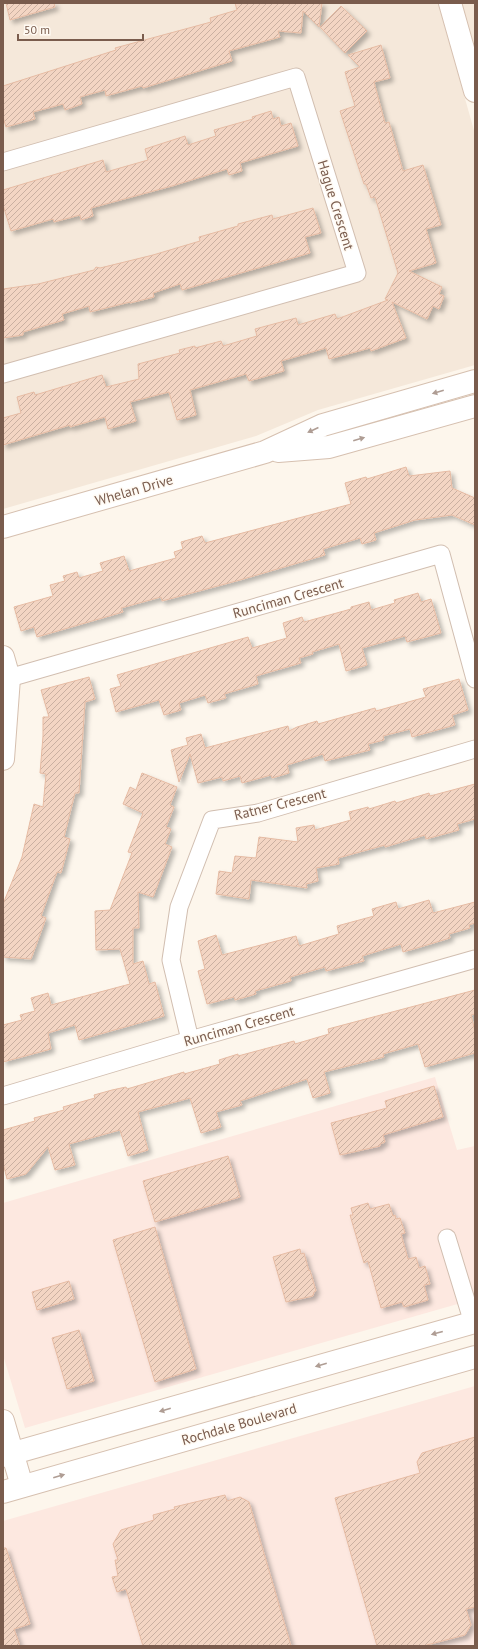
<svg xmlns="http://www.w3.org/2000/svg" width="478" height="1649" viewBox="0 0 478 1649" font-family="'PT Sans',sans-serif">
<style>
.residential{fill:#f5e8da}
.commercial{fill:#fde8e0}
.building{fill:url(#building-hatch);stroke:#e6bba3;filter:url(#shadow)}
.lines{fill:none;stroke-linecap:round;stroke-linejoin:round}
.street-casing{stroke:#d1beb0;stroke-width:19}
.secondary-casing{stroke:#d6c0b0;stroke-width:24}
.street{stroke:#fff;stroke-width:17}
.secondary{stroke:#fff;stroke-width:22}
.oneway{fill:#af9d94}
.labels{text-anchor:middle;stroke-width:3;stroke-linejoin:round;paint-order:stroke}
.street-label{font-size:14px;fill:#7a5c4d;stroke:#fffaf3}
</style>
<defs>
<pattern id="building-hatch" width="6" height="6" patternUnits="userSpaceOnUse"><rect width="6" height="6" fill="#f3d5c3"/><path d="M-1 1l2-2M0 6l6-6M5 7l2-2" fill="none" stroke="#cab0a1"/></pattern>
<filter id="shadow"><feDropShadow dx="3.5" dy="3.5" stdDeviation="2" flood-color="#0004"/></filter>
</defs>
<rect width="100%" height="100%" fill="#fdf6ec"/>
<g class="residential">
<polygon points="3,3 438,3 475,134 475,365 318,410 256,436 3,509"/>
<polygon points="458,3 475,3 475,61"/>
</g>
<g class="commercial">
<polygon points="435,1077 457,1150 475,1146 475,1299 25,1428 3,1355 3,1203"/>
<polygon points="475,1386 475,1646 3,1646 3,1521"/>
</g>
<g class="building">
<polygon points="6,3 54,3 55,7 10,20"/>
<polygon points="235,3 322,3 319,27 303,11 301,33 278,31 280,37 229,51 232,61 143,88 142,86 106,96 105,90 80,97 82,104 65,110 63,104 33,112 35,119 6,127 3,117 3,86 116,50 115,48 211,22 210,18 237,10"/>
<polygon points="341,6 367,31 345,53 320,27"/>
<polygon points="381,45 390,78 374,82 385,123 389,122 403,171 423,165 441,225 426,229 436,263 409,271 442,287 439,294 444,296 439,309 433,306 427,319 392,302 406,338 371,351 370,348 329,359 326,348 281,361 284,371 249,381 246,374 190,390 196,415 177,420 169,392 130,402 136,421 108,429 105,417 70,427 70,425 3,445 3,418 21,413 17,397 34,392 35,395 102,375 106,387 139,379 138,364 180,353 179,350 195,346 195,348 221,341 223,346 257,336 255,329 296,318 298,325 335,314 337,319 388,300 385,299 398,273 375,197 371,198 366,184 364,184 340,111 355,106 345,72 360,67 348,55"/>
<polygon points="271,111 273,119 279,117 281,126 291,123 298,146 240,163 242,171 229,175 227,169 172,186 91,208 93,216 81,220 80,215 54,222 53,219 11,231 3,205 3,190 103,160 106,172 148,160 145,149 185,136 188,145 216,136 214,130 253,119 252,117"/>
<polygon points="313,208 321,233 305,237 310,253 182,290 180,284 153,293 154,297 130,303 130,302 90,312 89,306 62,314 64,320 23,332 23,335 3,338 3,289 38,284 94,270 96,267 100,268 153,255 200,241 199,237 238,226 238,224 272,215 273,219"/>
<polygon points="406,467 409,476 450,471 452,488 475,498 475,525 452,515 415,520 374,533 376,540 362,544 360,538 323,549 325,555 240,580 162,601 161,597 121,608 123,612 37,637 34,627 21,631 14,607 53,596 50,585 65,581 63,576 77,572 79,578 103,571 100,563 124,556 129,571 176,558 174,552 183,549 181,542 202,536 205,543 351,504 345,483 366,477 367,479"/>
<polygon points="418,593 421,602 431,599 441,633 407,642 405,636 362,648 367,665 346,671 339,644 312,652 313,654 299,658 301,663 256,676 258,684 224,694 226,698 208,703 205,695 179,703 181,710 164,715 159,700 116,712 110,689 121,686 117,675 248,637 252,648 287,638 283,623 302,617 304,622 351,609 351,607 369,602 371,610 395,603 394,600"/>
<polygon points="89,677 95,699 85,702 79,793 75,793 64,837 70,839 61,873 57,872 41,916 46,918 31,959 3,957 3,904 22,857 34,804 43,807 46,774 40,773 43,736 43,717 49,717 41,690"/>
<polygon points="459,679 468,710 452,715 455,725 412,737 410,729 383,736 384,740 368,744 370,750 325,761 323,754 287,765 289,773 272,778 271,775 242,783 240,776 223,781 222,777 198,783 190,754 179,782 171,750 188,745 186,738 201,734 205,748 288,726 289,731 297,727 317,721 318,724 375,708 376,711 426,697 423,689"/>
<polygon points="142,773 177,787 170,805 174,807 166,827 171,829 165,844 172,847 153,897 138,892 139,928 133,928 133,964 143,961 149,984 155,982 164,1016 79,1040 75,1025 48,1033 51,1049 3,1062 3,1025 22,1020 20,1015 35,1011 31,998 48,993 51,1005 130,984 120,949 96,950 95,911 110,910 132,853 128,852 143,813 123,804 130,787 136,790"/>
<polygon points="475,784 475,819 457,824 459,830 426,839 425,835 385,847 385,845 338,858 339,864 316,868 318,881 306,884 307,888 251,880 249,899 216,894 219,871 232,873 235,856 256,858 259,837 298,842 296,828 314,825 315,830 351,820 349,812 368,807 369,809 395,801 396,803 429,793 430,796"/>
<polygon points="429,900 433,913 475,902 475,923 469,925 470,928 449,934 450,938 417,948 403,952 401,944 362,956 364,961 326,971 325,967 290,977 291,981 255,991 256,994 235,1000 234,997 207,1004 198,971 205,969 198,941 216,935 222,955 296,936 299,946 339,934 337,926 374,916 372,909 396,902 398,909"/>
<polygon points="475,990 475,1014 471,1015 475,1031 475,1053 425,1067 418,1044 383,1054 384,1057 324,1072 330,1093 313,1098 307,1079 240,1101 242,1105 216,1112 221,1127 201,1133 190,1098 138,1112 148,1150 128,1156 120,1130 69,1144 75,1165 55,1170 48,1147 26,1174 7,1179 3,1163 3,1130 35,1121 34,1118 64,1110 63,1107 95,1098 94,1095 112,1090 126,1087 127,1089 184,1072 184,1074 220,1064 219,1060 238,1054 238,1056 294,1041 295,1044 329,1034 328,1029"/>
<polygon points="434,1086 443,1117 383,1135 385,1142 380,1144 380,1146 340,1155 331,1123 387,1108 385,1101"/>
<polygon points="228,1156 240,1197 155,1222 143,1181"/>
<polygon points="368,1203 370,1209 389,1204 393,1216 395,1215 396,1219 400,1218 405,1233 401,1234 408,1259 416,1257 419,1268 425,1266 430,1284 424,1285 428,1300 404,1307 402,1302 381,1308 368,1261 364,1263 350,1215 353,1215 351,1208"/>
<polygon points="155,1227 196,1369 155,1382 113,1240"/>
<polygon points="300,1249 301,1254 304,1253 309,1271 310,1270 316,1291 314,1292 313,1296 286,1302 273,1257"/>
<polygon points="69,1281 74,1299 37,1310 32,1292"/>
<polygon points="79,1330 94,1381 67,1389 52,1338"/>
<polygon points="475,1437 475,1607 466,1609 471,1625 465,1635 423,1646 377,1646 335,1498 420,1473 417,1462 422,1453"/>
<polygon points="225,1495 227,1501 240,1497 249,1502 291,1646 143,1646 126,1589 117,1592 112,1577 118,1576 115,1560 118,1560 113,1544 121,1530 154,1520 153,1515 175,1509 174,1507"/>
<polygon points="3,1548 6,1548 30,1624 14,1629 20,1646 3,1646"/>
</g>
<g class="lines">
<g class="street-casing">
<g id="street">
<polyline points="3,162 296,77 357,273 3,374"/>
<polyline points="9,678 441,554 475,679"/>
<polyline points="190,1040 171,960 179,907 212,820 258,813 475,749"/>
<polyline points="3,1096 190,1040 475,959"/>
<polyline points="447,1238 473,1323"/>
</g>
</g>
<g class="secondary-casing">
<g id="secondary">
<polyline points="450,3 475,91"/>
<polyline points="278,451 329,447 475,406"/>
<polyline points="3,527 265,452 323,425 475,381"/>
<polyline points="3,657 9,678 3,759"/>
<polyline points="3,1421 22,1486"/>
<polyline points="3,1456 475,1322"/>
<polyline points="3,1492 475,1357"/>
</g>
</g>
<use href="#street" class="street"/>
<use href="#secondary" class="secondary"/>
</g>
<defs><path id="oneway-solid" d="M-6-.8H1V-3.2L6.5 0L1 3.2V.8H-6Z"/></defs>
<g class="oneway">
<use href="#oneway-solid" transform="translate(438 392) rotate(164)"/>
<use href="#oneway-solid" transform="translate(313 430) rotate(155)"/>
<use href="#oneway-solid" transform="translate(359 439) rotate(-16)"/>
<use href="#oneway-solid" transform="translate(437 1333) rotate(165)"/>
<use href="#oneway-solid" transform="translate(321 1365) rotate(164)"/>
<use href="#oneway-solid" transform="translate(165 1410) rotate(164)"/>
<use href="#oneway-solid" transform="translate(59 1476) rotate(-16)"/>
</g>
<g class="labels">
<g class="street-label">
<text transform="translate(336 205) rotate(73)" y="5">Hague Crescent</text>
<text transform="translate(134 490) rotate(-16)" y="5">Whelan Drive</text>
<text transform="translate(288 598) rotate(-16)" y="5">Runciman Crescent</text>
<text transform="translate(280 804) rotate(-14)" y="5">Ratner Crescent</text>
<text transform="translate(239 1026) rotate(-16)" y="5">Runciman Crescent</text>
<text transform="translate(239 1424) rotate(-16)" y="5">Rochdale Boulevard</text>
</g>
</g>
<rect width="478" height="1649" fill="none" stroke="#7a5c4d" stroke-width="8"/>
<path d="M18 34v6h125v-6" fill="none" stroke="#7a5c4d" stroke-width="2"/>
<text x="24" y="34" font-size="12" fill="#7a5c4d" stroke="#fffaf3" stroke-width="3" paint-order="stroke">50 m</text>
</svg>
